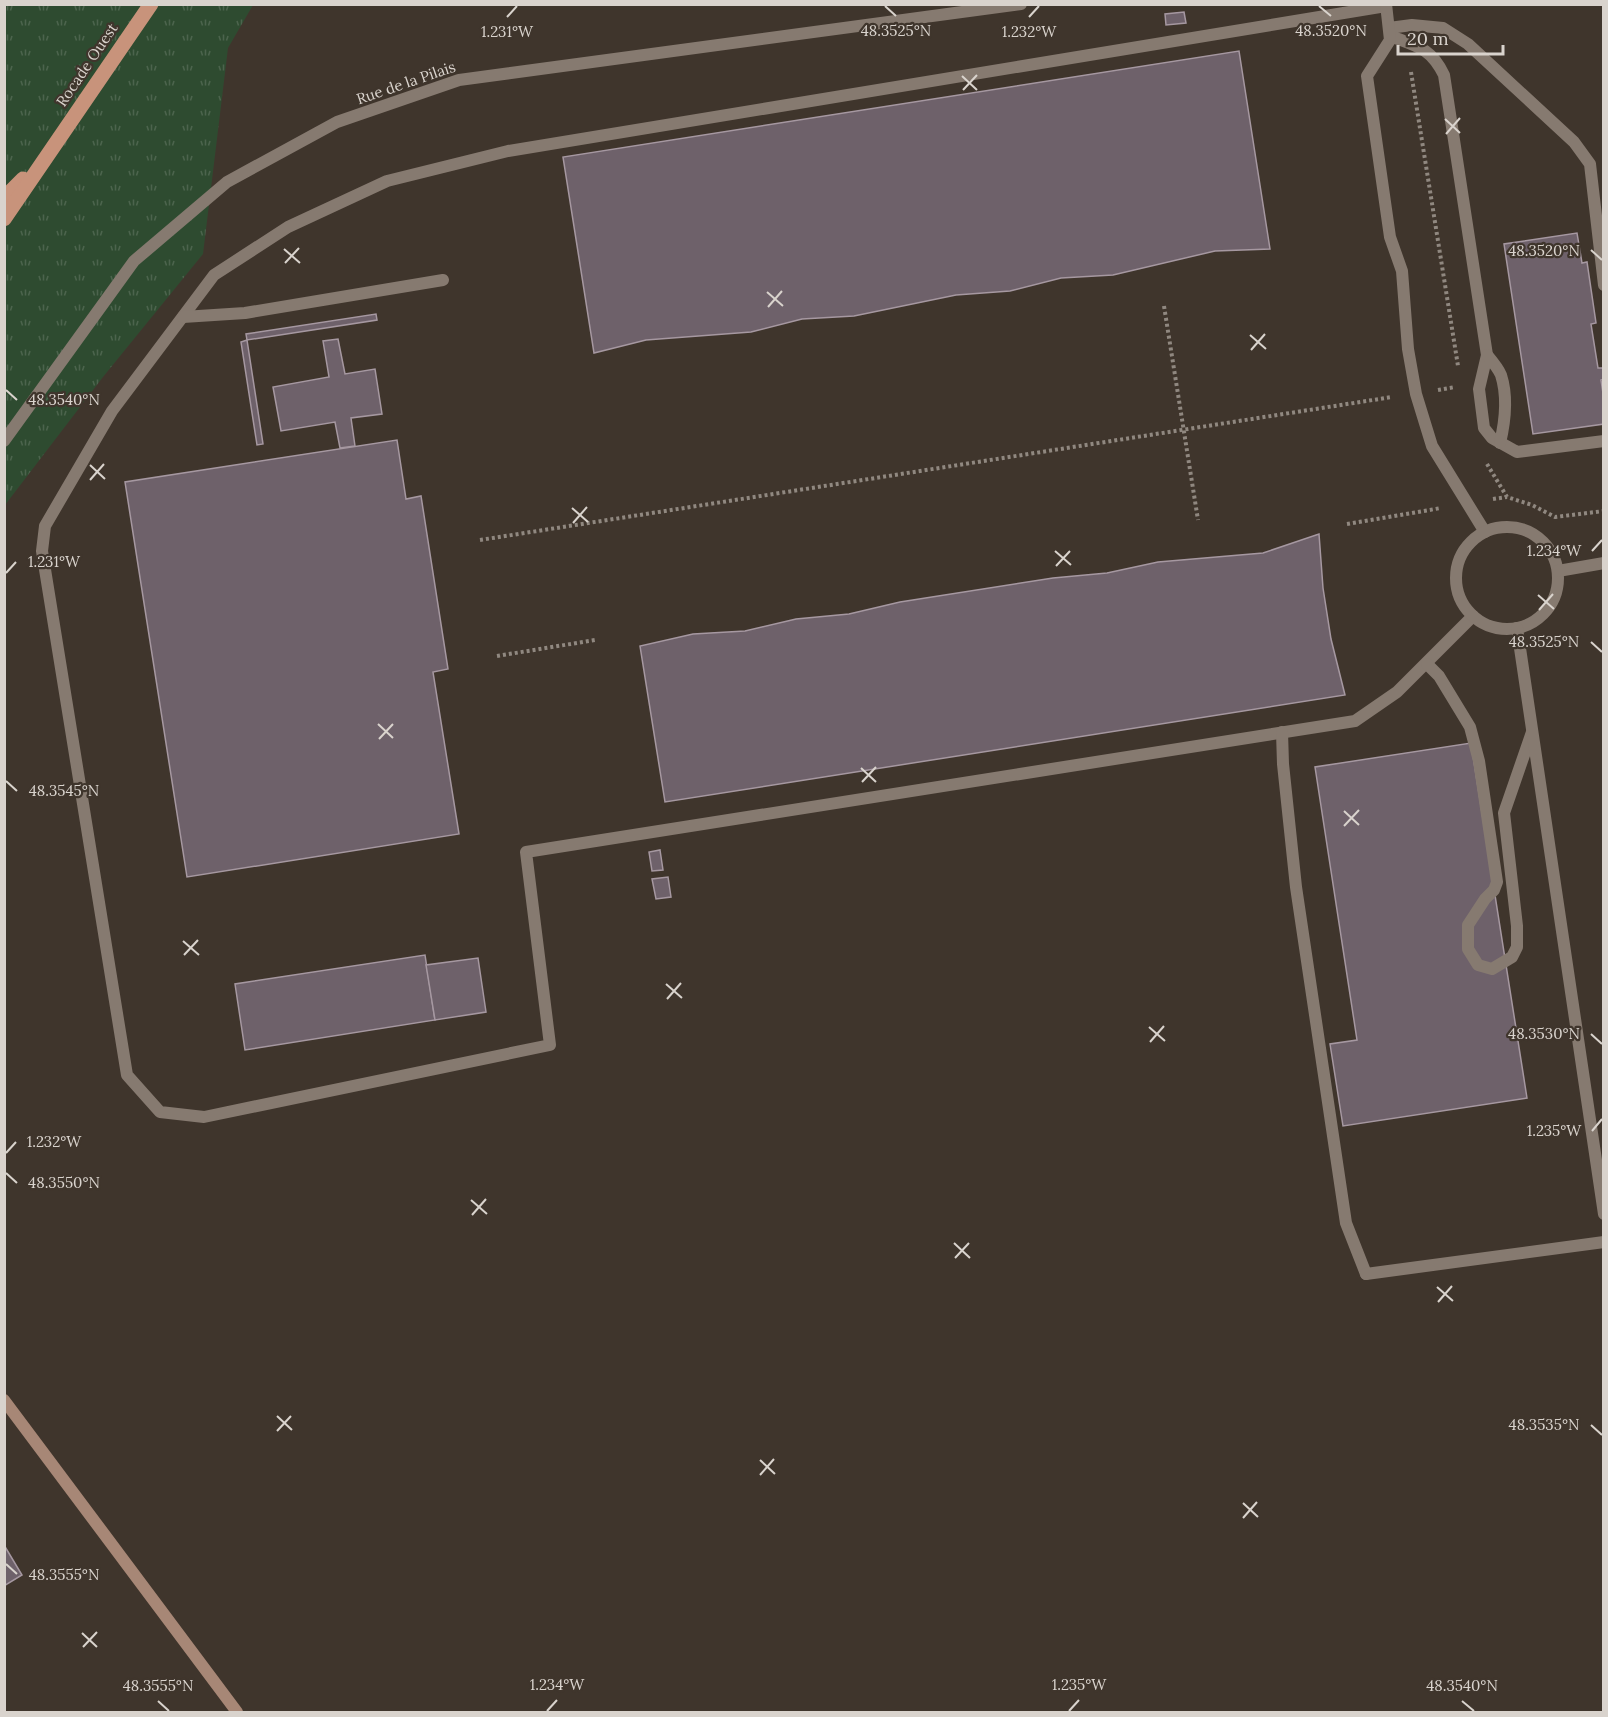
<svg xmlns="http://www.w3.org/2000/svg" width="1608" height="1717" viewBox="0 0 1608 1717" font-family="Lora,serif">
<style>
.grass{fill:url(#grass-tufts)}
.building{fill:#6e616a;stroke:#a698a1;stroke-width:1.5}
.lines{fill:none;stroke-linecap:round;stroke-linejoin:round}
.path{stroke:#908880;stroke-width:4;stroke-dasharray:3 3;stroke-linecap:butt}
.lane{stroke:#867a70;stroke-width:12}
.street{stroke:#867a70;stroke-width:12}
.secondary{stroke:#a78776;stroke-width:12}
.primary{stroke:#c8937b;stroke-width:15}
.ticks{fill:none;stroke:#d9d3cd;stroke-width:2}
.labels{text-anchor:middle;stroke-width:4.5;stroke-linejoin:round;paint-order:stroke}
.street-label{font-size:15px;fill:#d9d3cd;stroke:#3f352c}
.ticks-label{font-size:15px;text-anchor:middle;fill:#d9d3cd;stroke:#3f352c;stroke-width:4.5;stroke-linejoin:round;paint-order:stroke}
</style>
<defs>
<pattern id="grass-tufts" width="24" height="20" patternUnits="userSpaceOnUse" patternTransform="scale(1.5)"><rect width="24" height="20" fill="#2e4b30"/><path d="M3 7l-1-3M5 7V3M7 7l1-3M15 17l-1-3M17 17v-4M19 17l1-3" fill="none" stroke="#4c644d"/></pattern>
</defs>
<rect width="100%" height="100%" fill="#3f352c"/>
<polygon class="grass" points="5,5 253,5 228,48 203,254 103,377 5,505"/>
<g class="building">
<polygon points="1184,12 1186,23 1166,25 1165,14"/>
<polygon points="1239,51 1270,249 1215,251 1113,275 1061,278 1010,291 956,295 854,316 802,319 751,332 646,340 594,353 563,157"/>
<polygon points="1577,233 1582,263 1587,262 1596,323 1591,324 1598,368 1604,368 1604,379 1601,380 1604,400 1604,424 1533,434 1504,244"/>
<polygon points="376,314 377,320 247,340 246,334"/>
<polygon points="338,339 345,374 375,369 382,414 351,418 355,446 340,448 335,422 281,431 273,387 329,377 323,341"/>
<polygon points="247,340 263,444 257,445 241,342"/>
<polygon points="397,440 406,499 421,496 448,669 433,672 459,834 187,877 125,482"/>
<polygon points="1319,534 1323,588 1331,639 1345,695 665,802 640,646 693,634 745,631 796,619 849,614 900,602 1053,578 1107,573 1158,562 1263,553"/>
<polygon points="1471,743 1527,1098 1343,1126 1330,1044 1357,1040 1315,767"/>
<polygon points="660,850 663,870 652,871 649,852"/>
<polygon points="668,877 671,897 656,899 652,879"/>
<polygon points="425,955 435,1020 245,1050 235,984"/>
<polygon points="478,958 486,1012 435,1020 426,965"/>
<polygon points="4,1545 22,1575 4,1586"/>
</g>
<g class="lines">
<g class="path">
<polyline points="1411,72 1458,366"/>
<polyline points="1164,306 1198,520"/>
<polyline points="1438,390 1455,387"/>
<polyline points="1487,464 1507,497 1532,505 1555,517 1604,511"/>
<polyline points="1493,499 1507,497"/>
<polyline points="1347,524 1441,508"/>
<polyline points="480,540 1392,397"/>
<polyline points="497,656 595,640"/>
</g>
<g class="lane">
<polyline points="1386,6 508,151 387,181 288,227 214,275 112,411 45,526 42,551 127,1075 160,1112 204,1117 550,1045 526,852 1355,721 1397,692 1473,616"/>
<polyline points="1389,28 1412,25 1443,28 1468,44 1574,142 1590,164 1604,285"/>
<path d="M1390 36C1417 46 1431 48 1444 75L1487 355 1479 389 1484 428 1492 438 1517 452 1604 441"/>
<polyline points="183,317 245,313 443,280"/>
<path d="M1487 355C1492 361 1498 368 1501 375 1508 397 1505 422 1500 443"/>
<polyline points="1427,664 1439,676 1470,727 1479,761 1497,882 1494,890 1485,899 1468,925 1468,949 1478,965 1492,969 1512,957 1517,947 1517,926 1504,813 1532,732"/>
<polyline points="1282,732 1283,764 1296,887 1346,1223 1366,1274"/>
</g>
<g class="street">
<polyline points="1386,4 1390,40 1367,76 1390,237 1402,271 1408,349 1416,394 1432,446 1485,532"/>
<polyline points="4,441 134,261 227,182 337,122 459,80 1021,4"/>
<circle cx="1507" cy="578" r="51"/>
<polyline points="1558,571 1604,563"/>
<polyline points="1517,628 1604,1214"/>
<polyline points="1366,1274 1604,1242"/>
</g>
<polyline class="secondary" points="4,1400 237,1712"/>
<g class="primary">
<polyline points="4,198 23,179"/>
<polyline points="4,219 151,4"/>
</g>
</g>
<path class="ticks" d="M885 6 896 16M1319 6 1331 16M507 17 517 6M1029 17 1039 6M962 76 977 90M963 90 977 75M1445 119 1460 133M1446 134 1460 118M284 249 300 263M1591 250 1602 260M285 263 299 248M767 292 783 306M768 307 782 291M1250 335 1266 349M1251 350 1265 334M6 390 17 400M90 465 105 479M90 480 104 464M572 508 588 522M573 523 587 507M1055 551 1071 565M1592 551 1602 540M1056 566 1070 551M6 573 16 562M1538 595 1554 609M1539 610 1553 594M1591 642 1602 652M378 724 393 738M379 739 393 724M861 768 876 782M6 781 17 791M862 782 876 767M1344 811 1359 825M1344 826 1359 810M183 941 199 955M184 955 198 940M666 984 682 998M667 999 681 983M1149 1027 1165 1041M1591 1034 1602 1044M1150 1042 1164 1026M1592 1131 1602 1119M6 1153 16 1142M6 1173 17 1183M471 1200 487 1214M472 1215 486 1199M954 1243 970 1258M955 1258 969 1243M1437 1287 1453 1301M1438 1302 1452 1286M277 1416 292 1430M1591 1425 1602 1435M277 1431 291 1416M760 1460 775 1474M760 1475 774 1459M1243 1503 1258 1517M1243 1518 1257 1502M6 1564 17 1574M82 1633 97 1647M83 1647 97 1632M158 1701 169 1711M1462 1701 1474 1711M547 1711 557 1700M1069 1711 1079 1700"/>
<g class="labels">
<g class="street-label">
<text transform="translate(87 65) rotate(-56)" y="5">Rocade Ouest</text>
<text transform="translate(406 83) rotate(-19)" y="5">Rue de la Pilais</text>
</g>
</g>
<g class="ticks-label">
<text x="896" y="36">48.3525°N</text>
<text x="1331" y="36">48.3520°N</text>
<text x="507" y="37">1.231°W</text>
<text x="1029" y="37">1.232°W</text>
<text x="1544" y="256">48.3520°N</text>
<text x="64" y="405">48.3540°N</text>
<text x="1554" y="556">1.234°W</text>
<text x="54" y="567">1.231°W</text>
<text x="1544" y="647">48.3525°N</text>
<text x="64" y="796">48.3545°N</text>
<text x="1544" y="1039">48.3530°N</text>
<text x="1554" y="1136">1.235°W</text>
<text x="54" y="1147">1.232°W</text>
<text x="64" y="1188">48.3550°N</text>
<text x="1544" y="1430">48.3535°N</text>
<text x="64" y="1580">48.3555°N</text>
<text x="557" y="1690">1.234°W</text>
<text x="1079" y="1690">1.235°W</text>
<text x="158" y="1691">48.3555°N</text>
<text x="1462" y="1691">48.3540°N</text>
</g>
<rect width="1608" height="1717" fill="none" stroke="#d9d3cd" stroke-width="12"/>
<path d="M1398 45v9h105v-9" fill="none" stroke="#d9d3cd" stroke-width="3"/>
<text x="1407" y="45" font-size="18" fill="#d9d3cd" stroke="#3f352c" stroke-width="4.5" paint-order="stroke">20 m</text>
</svg>
